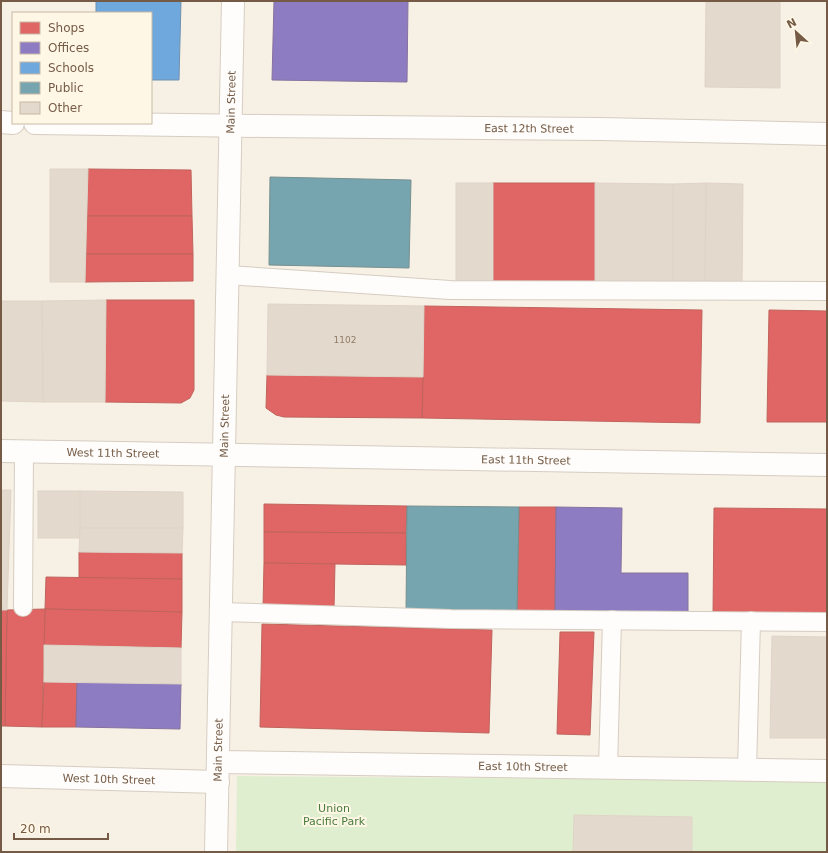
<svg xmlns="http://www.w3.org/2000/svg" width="828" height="853" viewBox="0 0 828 853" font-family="'DejaVu Sans',sans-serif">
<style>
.green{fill:#dfeece}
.shops{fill:#e06666;stroke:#c0635c}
.offices{fill:#8e7cc3;stroke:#86729d}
.schools{fill:#6fa8dc;stroke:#7191af}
.public{fill:#76a5af;stroke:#768f8f}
.building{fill:#e3d9cd;stroke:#e0d4c7}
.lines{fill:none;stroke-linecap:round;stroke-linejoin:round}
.lane-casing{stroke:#d6ccc1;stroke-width:20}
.street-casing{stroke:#d6ccc1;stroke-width:24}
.secondary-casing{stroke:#d7cdc2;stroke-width:24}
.lane{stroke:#fefdfb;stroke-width:18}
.street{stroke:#fefdfb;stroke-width:22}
.secondary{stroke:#fefdfb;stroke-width:22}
.labels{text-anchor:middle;stroke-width:4;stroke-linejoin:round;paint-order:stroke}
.number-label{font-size:9px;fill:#927c69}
.street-label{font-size:11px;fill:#755b45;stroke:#fff7e6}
.park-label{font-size:11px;fill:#497c3c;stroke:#fff7e6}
</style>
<rect width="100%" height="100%" fill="#f7f1e5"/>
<polygon class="green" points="237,776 827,781 827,852 236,852"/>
<g class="shops">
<polygon points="88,169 191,170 192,216 87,216"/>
<rect x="493" y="183" width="102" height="105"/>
<polygon points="87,216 192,216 193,254 86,254"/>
<polygon points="86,254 193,254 193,281 85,282"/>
<polygon points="106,300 194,300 194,390 190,398 181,403 105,402"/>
<polygon points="424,306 702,310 700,423 422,418"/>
<polygon points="769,310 827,311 827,422 767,422"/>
<polygon points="267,375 423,377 422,418 284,417 276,415 266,408"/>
<polygon points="264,504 407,506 406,533 264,532"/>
<polygon points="519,507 556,507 555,613 517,614"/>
<polygon points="714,508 827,509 827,617 713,615"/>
<polygon points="264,532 406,533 406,565 264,563"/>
<polygon points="79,552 182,553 182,579 79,578"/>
<polygon points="264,563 335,564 334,609 263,607"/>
<polygon points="46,577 182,579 182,612 45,609"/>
<polygon points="45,609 182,612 181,648 44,645"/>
<polygon points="45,609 42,727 5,726 7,610"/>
<polygon points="1,610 7,610 5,726 1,726"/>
<polygon points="262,624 492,630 489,733 260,727"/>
<polygon points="560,632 594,632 590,735 557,734"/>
<polygon points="44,682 77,682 76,727 42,727"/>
</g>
<g class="offices">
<polygon points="274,1 408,1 407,82 272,80"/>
<polygon points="556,507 622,508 621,573 688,573 688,614 555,613"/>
<polygon points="77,682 181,684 180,729 76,727"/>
</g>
<polygon class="schools" points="96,1 181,1 179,80 151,80 151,13 96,13"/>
<g class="public">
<polygon points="270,177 411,180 409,268 269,265"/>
<polygon points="407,506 519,507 517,614 406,613"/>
</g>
<g class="building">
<polygon points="706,1 780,1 780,88 705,87"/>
<polygon points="50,169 88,169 85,282 50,282"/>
<rect x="456" y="183" width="37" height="105"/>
<polygon points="595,183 673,184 673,288 595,288"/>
<polygon points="706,183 705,288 673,288 673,184"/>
<polygon points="706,183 743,184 742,288 705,288"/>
<polygon points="106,300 105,402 43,402 42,301"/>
<polygon points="1,301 42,301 43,402 1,401"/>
<polygon points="268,304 424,306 423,377 267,375"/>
<polygon points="1,490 11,490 7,610 1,610"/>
<rect x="38" y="491" width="42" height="47"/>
<polygon points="80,491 183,492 183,528 80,528"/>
<polygon points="80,528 183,528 182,553 79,552"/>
<polygon points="772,636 827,637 827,738 770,738"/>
<polygon points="44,645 181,648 181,684 44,682"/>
<polygon points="574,815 692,817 692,852 573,852"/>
</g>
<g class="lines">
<g class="lane-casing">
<g id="lane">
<polyline points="228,275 450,290 827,291"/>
<polyline points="23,607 24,451"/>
<polyline points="221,612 451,619 827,622"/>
<polyline points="608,768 612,620"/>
<polyline points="747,770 751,621"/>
</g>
</g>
<g class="street-casing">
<g id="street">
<polyline points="1,122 13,123"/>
<path id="s1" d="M35 123 264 126 600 129 827 134"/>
<path id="s2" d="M1 451 827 465"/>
<path id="s3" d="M218 762 827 771"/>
<path id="s4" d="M1 776 218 782"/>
</g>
</g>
<g class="secondary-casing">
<g id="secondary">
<path id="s5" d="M216 852 233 1"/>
</g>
</g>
<use href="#lane" class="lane"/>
<use href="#street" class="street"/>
<use href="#secondary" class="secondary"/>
</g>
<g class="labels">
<g class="number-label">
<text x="345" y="343">1102</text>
</g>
<g class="street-label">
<text dy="4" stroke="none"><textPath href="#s5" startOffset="750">Main Street</textPath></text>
<text dy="4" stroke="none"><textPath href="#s1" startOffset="494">East 12th Street</textPath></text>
<text dy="4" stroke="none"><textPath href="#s5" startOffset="426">Main Street</textPath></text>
<text dy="4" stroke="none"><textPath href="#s2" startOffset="112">West 11th Street</textPath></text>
<text dy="4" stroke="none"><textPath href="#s2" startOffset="525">East 11th Street</textPath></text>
<text dy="4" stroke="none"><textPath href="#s5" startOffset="102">Main Street</textPath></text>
<text dy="4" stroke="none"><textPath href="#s3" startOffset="305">East 10th Street</textPath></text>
<text dy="4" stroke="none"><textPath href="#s4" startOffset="108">West 10th Street</textPath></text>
</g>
<g class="park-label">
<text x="334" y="812">Union<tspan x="334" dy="13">Pacific Park</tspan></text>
</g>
</g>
<rect width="828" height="853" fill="none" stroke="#755b45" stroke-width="4"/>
<rect x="12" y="12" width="140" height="112" fill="#fff7e6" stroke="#c8b9a6"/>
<rect x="20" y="22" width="20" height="12" fill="#e06666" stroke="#c8b9a6"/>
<text x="48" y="32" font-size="12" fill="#755b45">Shops</text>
<rect x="20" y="42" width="20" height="12" fill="#8e7cc3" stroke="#c8b9a6"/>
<text x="48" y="52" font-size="12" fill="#755b45">Offices</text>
<rect x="20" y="62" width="20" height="12" fill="#6fa8dc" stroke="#c8b9a6"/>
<text x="48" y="72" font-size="12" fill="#755b45">Schools</text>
<rect x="20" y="82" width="20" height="12" fill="#76a5af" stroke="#c8b9a6"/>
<text x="48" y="92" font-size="12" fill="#755b45">Public</text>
<rect x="20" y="102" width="20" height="12" fill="#e3d9cd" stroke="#c8b9a6"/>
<text x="48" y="112" font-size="12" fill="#755b45">Other</text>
<g transform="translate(796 32) rotate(333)" stroke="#fff7e6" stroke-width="3" paint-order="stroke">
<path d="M0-3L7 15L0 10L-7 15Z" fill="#755b45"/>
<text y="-6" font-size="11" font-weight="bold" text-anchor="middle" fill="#755b45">N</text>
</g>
<path d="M14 833v6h94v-6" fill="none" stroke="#755b45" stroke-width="2"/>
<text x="20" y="833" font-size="12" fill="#755b45" stroke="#fff7e6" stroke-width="3" paint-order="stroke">20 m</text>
</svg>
